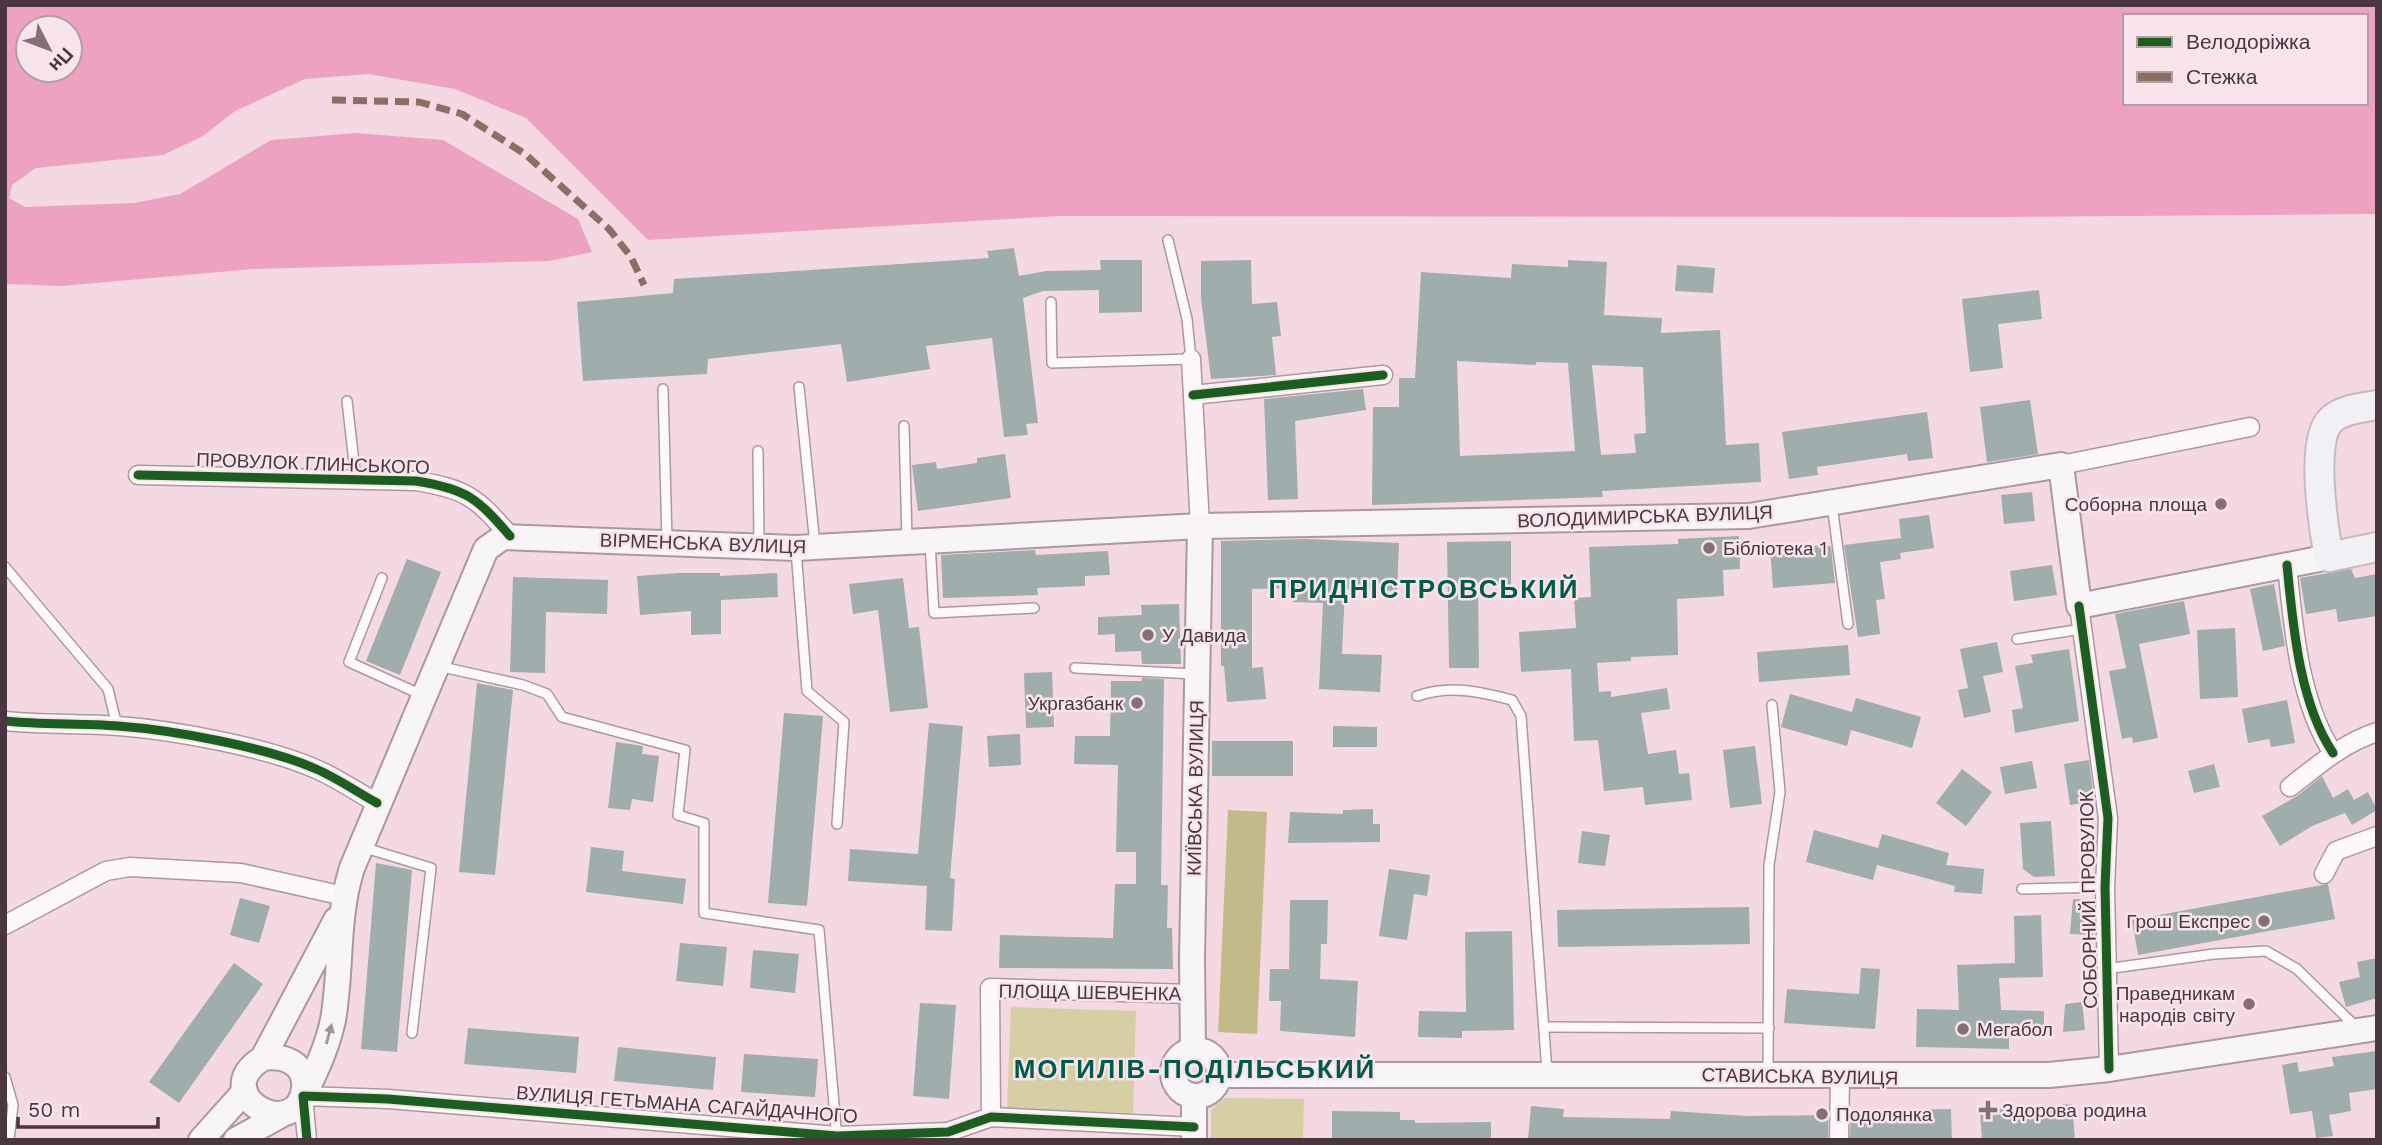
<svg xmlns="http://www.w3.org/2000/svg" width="2382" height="1145" viewBox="0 0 2382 1145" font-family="'Work Sans',sans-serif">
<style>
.green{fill:#d6cfa4}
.forest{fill:#c2bb89}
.water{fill:#eca2c0;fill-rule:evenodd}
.building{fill:#9fadac;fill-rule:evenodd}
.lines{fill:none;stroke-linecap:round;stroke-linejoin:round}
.lane-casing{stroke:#ac989f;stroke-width:12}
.street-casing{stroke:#ac989f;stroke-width:21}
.secondary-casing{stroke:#ac989f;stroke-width:28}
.primary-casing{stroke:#c9bac0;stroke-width:32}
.lane{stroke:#fdf9fb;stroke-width:9}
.street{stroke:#fdf9fb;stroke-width:18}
.secondary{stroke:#f7f5f7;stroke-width:24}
.primary{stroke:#f1f0f4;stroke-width:28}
.quiet{stroke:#8d6e63;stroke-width:7;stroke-dasharray:14 7;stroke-linecap:butt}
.cycleway-casing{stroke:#f8e4eb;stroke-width:13}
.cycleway{stroke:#1b5e20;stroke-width:9}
.oneway{fill:#a0969a}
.poi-dot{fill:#866f77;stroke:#f8e4eb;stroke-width:2.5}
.labels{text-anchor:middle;stroke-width:5;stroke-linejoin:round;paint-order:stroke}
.street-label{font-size:19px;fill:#4a363e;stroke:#f8e4eb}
.poi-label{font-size:19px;fill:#4a363e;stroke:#f8e4eb;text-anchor:start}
.district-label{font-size:26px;font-weight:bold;letter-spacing:2px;fill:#005b4b;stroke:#f8e4eb}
</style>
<rect width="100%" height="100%" fill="#f4d8e2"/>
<g class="green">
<polygon points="1011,1007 1136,1011 1133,1113 1007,1109"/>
<polygon points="1224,1098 1304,1099 1303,1140 1211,1140 1211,1110"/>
</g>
<polygon class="forest" points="1228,810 1267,812 1257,1034 1218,1032"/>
<path class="water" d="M5 5H2377V214L1999 217 1060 216 648 240 526 118 455 89 368 74 305 79 235 111 203 136 163 155 36 168 12 185 9 198 25 207 134 203 180 194 271 140 356 133 443 140 578 219 592 252 549 261 253 269 62 286 5 284ZM2125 16H2366V103H2125ZM28 28H70V70H28Z"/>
<g class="building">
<polygon points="1014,248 1019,276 1046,271 1101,270 1100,260 1142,260 1142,312 1099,313 1099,290 1043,291 1023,298 1038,423 1026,424 1028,435 1004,437 992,338 926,346 930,369 847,382 841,344 708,359 707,374 583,381 577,302 673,293 674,279 989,258 987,251"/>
<polygon points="1251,260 1252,304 1277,302 1281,336 1272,337 1276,375 1211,379 1201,298 1201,261"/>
<path d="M1568 260 1607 262 1604 315 1662 318 1661 333 1720 330 1726 445 1759 443 1761 482 1602 491 1603 497 1372 505 1373 407H1399V378H1415L1421 272 1511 278 1512 264 1568 267ZM1457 361 1536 365V362L1568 363 1575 451 1460 456ZM1592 365 1643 367 1646 433 1634 434 1636 453 1601 455Z"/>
<polygon points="1677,265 1715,268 1713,293 1675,291"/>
<polygon points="2039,290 2042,319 1998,324 2003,368 1970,372 1962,299"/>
<polygon points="1363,389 1366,410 1295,421 1298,499 1268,500 1264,399"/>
<polygon points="2030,400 2038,454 1987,462 1980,407"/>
<polygon points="1927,412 1933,458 1908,461 1907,454 1817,467 1818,475 1789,479 1782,432"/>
<polygon points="1005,454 1011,498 918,511 912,465 936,462 937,469 977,463 977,458"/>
<polygon points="2032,492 2035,521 2004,524 2001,495"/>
<polygon points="1929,515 1934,548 1900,553 1901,559 1880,562 1885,599 1876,600 1880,634 1858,637 1844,545 1901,538 1899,519"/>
<polygon points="1739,536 1740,569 1723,570 1724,596 1677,599 1678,655 1631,657 1631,661 1597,663 1599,692 1611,691 1611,697 1667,688 1670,709 1641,713 1648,754 1676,750 1679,774 1689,773 1692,800 1645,805 1643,787 1604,791 1598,740 1574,741 1571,669 1521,672 1519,632 1576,628 1574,598 1591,597 1589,547 1678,544 1678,539"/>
<polygon points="1307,539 1399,543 1397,591 1345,589 1342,654 1382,655 1380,692 1319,689 1323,603 1293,602 1294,588 1252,589 1252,668 1263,667 1266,699 1227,702 1224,666 1221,666 1221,541"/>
<polygon points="1511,541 1511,585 1478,585 1479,668 1449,668 1447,542"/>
<polygon points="1826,545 1831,547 1835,583 1773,588 1770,549"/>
<polygon points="1035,550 1036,555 1108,551 1110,575 1085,576 1085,586 1037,588 1038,595 943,598 941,555"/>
<polygon points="407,559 441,572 400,675 366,661"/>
<polygon points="2052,565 2057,595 2014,601 2010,571"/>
<polygon points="2351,569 2355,578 2377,574 2377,616 2338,622 2336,609 2306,614 2300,578"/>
<polygon points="679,573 720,573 720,576 777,573 778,597 721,600 721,634 691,635 691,611 640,615 637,576"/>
<polygon points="513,577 608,580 607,614 546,612 545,673 510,672"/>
<polygon points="903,578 909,628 919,627 928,708 890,712 878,610 853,614 849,584"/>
<polygon points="2274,584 2285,646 2263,651 2250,589"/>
<polygon points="2184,601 2190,634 2139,644 2158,738 2133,743 2132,737 2122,739 2109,671 2126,668 2115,614"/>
<polygon points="1179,604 1181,664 1142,664 1141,651 1115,652 1115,634 1098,635 1098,617 1142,615 1141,605"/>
<polygon points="2235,628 2238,697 2200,699 2197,630"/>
<polygon points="1997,642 2003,672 1983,676 1991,712 1964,718 1958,690 1968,688 1960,649"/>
<polygon points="1848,645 1850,675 1759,682 1757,652"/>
<polygon points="2069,649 2079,721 2015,733 2012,710 2023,708 2015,666 2033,663 2031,655"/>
<polygon points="1052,672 1054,727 1026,728 1024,673"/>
<polygon points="1142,678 1164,679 1161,885 1168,885 1167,928 1172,928 1173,969 999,968 1000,935 1113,938 1115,884 1136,884 1136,852 1116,852 1118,765 1074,764 1075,736 1110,736 1111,681 1142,681"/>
<polygon points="477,683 513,690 495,875 459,872"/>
<polygon points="1790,694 1852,712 1856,698 1921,717 1912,748 1851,730 1847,746 1781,727"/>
<polygon points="2287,700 2295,743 2271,747 2269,739 2248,743 2242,709"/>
<polygon points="784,713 823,716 807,906 768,903"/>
<polygon points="929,723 963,726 950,878 955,879 952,931 925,930 927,886 848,881 850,849 918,854"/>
<polygon points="1333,726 1377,727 1377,747 1333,747"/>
<polygon points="1020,734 1021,765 989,767 987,736"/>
<rect x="1212" y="741" width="81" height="35"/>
<polygon points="616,742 643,746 642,754 659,756 653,802 632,799 630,810 608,808"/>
<polygon points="1755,746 1762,804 1730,808 1723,750"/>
<polygon points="2089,760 2094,801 2070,805 2064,764"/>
<polygon points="2032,761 2037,788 2005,794 2000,767"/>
<polygon points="2214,764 2220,787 2194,793 2188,771"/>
<polygon points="1962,769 1992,792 1966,826 1936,803"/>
<polygon points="2322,776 2333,798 2348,789 2354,800 2368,792 2377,810 2352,825 2345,813 2312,826 2280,846 2262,816 2297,796"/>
<polygon points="1373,809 1373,824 1380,824 1380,842 1288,843 1290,812 1343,814 1343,810"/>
<polygon points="2051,821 2055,876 2034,877 2023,869 2020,823"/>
<polygon points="1814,830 1878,848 1882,834 1949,853 1946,865 1984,869 1982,894 1954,892 1955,886 1877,865 1873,880 1806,862"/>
<polygon points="1582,831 1610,835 1605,866 1578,863"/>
<polygon points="591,847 624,851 622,871 686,879 683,904 586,892"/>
<polygon points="376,863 412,870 397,1052 361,1049"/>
<polygon points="1389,869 1430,875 1427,896 1414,894 1407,940 1379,936"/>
<polygon points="2328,884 2335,919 2138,955 2132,920"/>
<polygon points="240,898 270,906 259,943 230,935"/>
<polygon points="2073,899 2094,900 2093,935 2070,934"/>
<polygon points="1290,900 1328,900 1327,944 1321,944 1320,979 1358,981 1355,1037 1280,1031 1281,1001 1269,1001 1270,969 1289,969"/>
<polygon points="1749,907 1750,944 1558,947 1557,910"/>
<polygon points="2041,915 2043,977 1999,978 2001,1010 2044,1011 2044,1034 2009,1037 2009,1049 1916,1047 1917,1009 1959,1010 1957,965 2015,963 2014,916"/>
<polygon points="1512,931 1514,1030 1462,1031 1462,1038 1418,1037 1419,1011 1466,1012 1465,932"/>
<polygon points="680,943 727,947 723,986 676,981"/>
<polygon points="753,950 799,954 795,993 750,988"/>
<polygon points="2377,958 2377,998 2346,1007 2339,982 2360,977 2357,962"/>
<polygon points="234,963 263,984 179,1103 149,1082"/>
<polygon points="1861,968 1880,969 1875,1029 1784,1023 1787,989 1859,994"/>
<polygon points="2082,1002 2085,1030 2063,1032 2065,1004"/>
<polygon points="920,1003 956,1005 949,1099 913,1096"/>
<polygon points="468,1028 579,1037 576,1073 464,1064"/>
<polygon points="618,1047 716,1057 713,1090 614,1081"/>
<polygon points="2377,1051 2377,1089 2349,1093 2351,1111 2329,1115 2333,1136 2316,1138 2312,1111 2290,1114 2282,1065 2297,1062 2299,1072 2334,1066 2332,1057"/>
<polygon points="744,1054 818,1059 815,1097 741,1092"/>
<polygon points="2072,1104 2075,1140 1982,1140 1980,1110"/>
<polygon points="1531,1106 1564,1109 1563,1117 1670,1119 1671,1111 1748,1116 1828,1115 1828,1140 1528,1140"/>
<polygon points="1951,1109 1952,1140 1850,1140 1851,1111"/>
<polygon points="1332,1111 1400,1112 1400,1120 1415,1120 1415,1123 1491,1122 1491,1140 1332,1140"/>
</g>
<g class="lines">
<g class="lane-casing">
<g id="lane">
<polyline points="1051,302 1052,363 1191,359 1187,319 1168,240"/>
<polyline points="799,387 815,545"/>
<polyline points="663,389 667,541"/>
<polyline points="347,401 356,480"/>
<polyline points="904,426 907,540"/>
<polyline points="758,451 759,544"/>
<polyline points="1832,505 1848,624"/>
<polyline points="930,542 934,613 1034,608"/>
<polyline points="796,550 807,691 844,722 837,824"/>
<polyline points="5,567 108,689 117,726"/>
<polyline points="382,578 349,662 422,695"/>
<polyline points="2017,639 2082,629"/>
<polyline points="438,666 523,685 547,694 562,717 685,750 678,815 704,823 704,913 819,930 837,1139"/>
<polyline points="1075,668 1196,674"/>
<path d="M1417 696C1450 685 1478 691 1512 700L1521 716 1547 1072"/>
<polyline points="362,847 431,868 412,1033"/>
<polyline points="2022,889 2105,887"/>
<polyline points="2106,969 2214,954 2266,951 2297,969 2355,1026"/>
<polyline points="1544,1027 1769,1028"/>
<polyline points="1768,1072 1769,865 1780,792 1772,705"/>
<polyline points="5,1077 13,1105 9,1140"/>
</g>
</g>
<g class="street-casing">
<g id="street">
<polyline points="1191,359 1200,526"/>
<polyline points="1193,395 1383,375"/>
<polyline points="2061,465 2250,427"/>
<path d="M138 475 416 481C467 489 477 498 510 536"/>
<path d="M2287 565C2293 625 2299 702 2333 753"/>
<polyline points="2079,606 2108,818 2105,887 2109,1069"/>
<path d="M5 721C43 725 80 723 118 726 173 730 266 747 316 769 337 778 357 792 377 803"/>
<path d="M2290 787C2317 766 2343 743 2377 732"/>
<polyline points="2324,874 2336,851 2377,836"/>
<polyline points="5,925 106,871 130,867 241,873 344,896"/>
<polyline points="991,1117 990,988 1191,994"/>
<polyline points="307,1140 303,1096 388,1099 837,1136 948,1132 991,1117 1194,1127"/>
<polyline points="1839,1140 1840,1077"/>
</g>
</g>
<g class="secondary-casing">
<g id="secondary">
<circle cx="1196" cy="1073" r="23"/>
<polyline points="1193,1051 1192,958 1200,526"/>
<path d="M263 1058C284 1055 306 1063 304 1088 298 1145 204 1095 263 1058L336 920"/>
<polyline points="1219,1075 2049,1075 2109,1069 2377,1028"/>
<path d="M303 1096C316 1072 327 1048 333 1020 342 969 336 918 352 868L486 549 503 537 796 548 1200 526 1749 516 2061 465 2079 606 2329 557"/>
<polyline points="201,1140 245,1091"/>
<polyline points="236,1140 281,1115"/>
<polyline points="1194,1140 1194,1096"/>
</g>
</g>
<g class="primary-casing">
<path id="primary" d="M2377 405C2362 408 2342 409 2331 420 2309 439 2324 530 2329 557L2377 547"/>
</g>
<use href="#lane" class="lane"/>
<use href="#street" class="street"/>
<use href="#secondary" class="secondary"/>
<use href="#primary" class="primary"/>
<polyline class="quiet" points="332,100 419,102 462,114 525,154 609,229 631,257 644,285"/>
<g class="cycleway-casing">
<g id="cycleway">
<polyline points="1193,395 1383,375"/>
<path d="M138 475 416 481C467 489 477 498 510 536"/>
<path d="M2287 565C2293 625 2299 702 2333 753"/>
<polyline points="2079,606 2108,818 2105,887 2109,1069"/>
<path d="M5 721C43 725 80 723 118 726 173 730 266 747 316 769 337 778 357 792 377 803"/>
<polyline points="307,1140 303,1096 388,1099 837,1136 948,1132 991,1117 1194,1127"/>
</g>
</g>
<use href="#cycleway" class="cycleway"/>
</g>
<defs><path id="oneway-solid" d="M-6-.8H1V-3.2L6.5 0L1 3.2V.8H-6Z" transform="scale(1.75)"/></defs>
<use class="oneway" href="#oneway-solid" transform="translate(329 1034) rotate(-75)"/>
<g class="poi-dot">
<circle cx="2221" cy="504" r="7"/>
<circle cx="1709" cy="548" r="7"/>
<circle cx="1148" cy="635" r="7"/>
<circle cx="1137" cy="703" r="7"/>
<circle cx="2264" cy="921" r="7"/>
<circle cx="2249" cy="1004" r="7"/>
<circle cx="1963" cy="1029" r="7"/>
<path d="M1984.5 1099.5h7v7h7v7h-7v7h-7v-7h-7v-7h7z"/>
<circle cx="1822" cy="1114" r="7"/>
</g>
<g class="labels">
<g class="street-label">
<text transform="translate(313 463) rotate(2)" y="7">ПРОВУЛОК ГЛИНСЬКОГО</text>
<text transform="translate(1645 516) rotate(-2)" y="7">ВОЛОДИМИРСЬКА ВУЛИЦЯ</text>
<text transform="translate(703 543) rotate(2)" y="7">ВІРМЕНСЬКА ВУЛИЦЯ</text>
<text transform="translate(1195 788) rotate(-89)" y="7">КИЇВСЬКА ВУЛИЦЯ</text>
<text transform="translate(2088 900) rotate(-91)" y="7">СОБОРНИЙ ПРОВУЛОК</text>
<text transform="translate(1090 992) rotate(1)" y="7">ПЛОЩА ШЕВЧЕНКА</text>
<text transform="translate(1800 1076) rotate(1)" y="7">СТАВИСЬКА ВУЛИЦЯ</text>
<text transform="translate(687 1104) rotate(4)" y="7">ВУЛИЦЯ ГЕТЬМАНА САГАЙДАЧНОГО</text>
</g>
<g class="poi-label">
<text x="2207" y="511" text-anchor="end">Соборна площа</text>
<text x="1723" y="555">Бібліотека 1</text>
<text x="1162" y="642">У Давида</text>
<text x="1123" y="710" text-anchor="end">Укргазбанк</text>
<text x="2250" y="928" text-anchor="end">Грош Експрес</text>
<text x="2235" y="1000" text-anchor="end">Праведникам<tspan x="2235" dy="22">народів світу</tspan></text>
<text x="1977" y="1036">Мегабол</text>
<text x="2002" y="1117">Здорова родина</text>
<text x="1836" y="1121">Подолянка</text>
</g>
<g class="district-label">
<text x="1424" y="598">ПРИДНІСТРОВСЬКИЙ</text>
<text x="1195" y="1078">МОГИЛІВ-ПОДІЛЬСЬКИЙ</text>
</g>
</g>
<rect width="2382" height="1145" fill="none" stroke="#4a363e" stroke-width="14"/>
<rect x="2123" y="14" width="245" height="91" fill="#f8e4eb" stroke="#b29ea6" stroke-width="2"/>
<rect x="2137" y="37" width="35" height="10" fill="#1b5e20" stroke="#b29ea6" stroke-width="2"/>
<text x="2186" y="49" font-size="21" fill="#4a363e">Велодоріжка</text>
<rect x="2137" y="72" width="35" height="10" fill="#8d6e63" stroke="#b29ea6" stroke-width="2"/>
<text x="2186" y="84" font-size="21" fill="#4a363e">Стежка</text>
<g transform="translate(49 49) rotate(132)"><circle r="33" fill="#f8e4eb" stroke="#b29ea6" stroke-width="2"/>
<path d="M0-5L12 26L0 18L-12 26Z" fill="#866f77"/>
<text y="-10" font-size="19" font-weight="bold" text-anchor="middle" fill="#4a363e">Пн</text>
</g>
<path d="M18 1117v10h140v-10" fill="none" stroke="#4a363e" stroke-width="3.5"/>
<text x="28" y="1117" font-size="21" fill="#4a363e" stroke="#f8e4eb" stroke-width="5" paint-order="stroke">50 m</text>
</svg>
